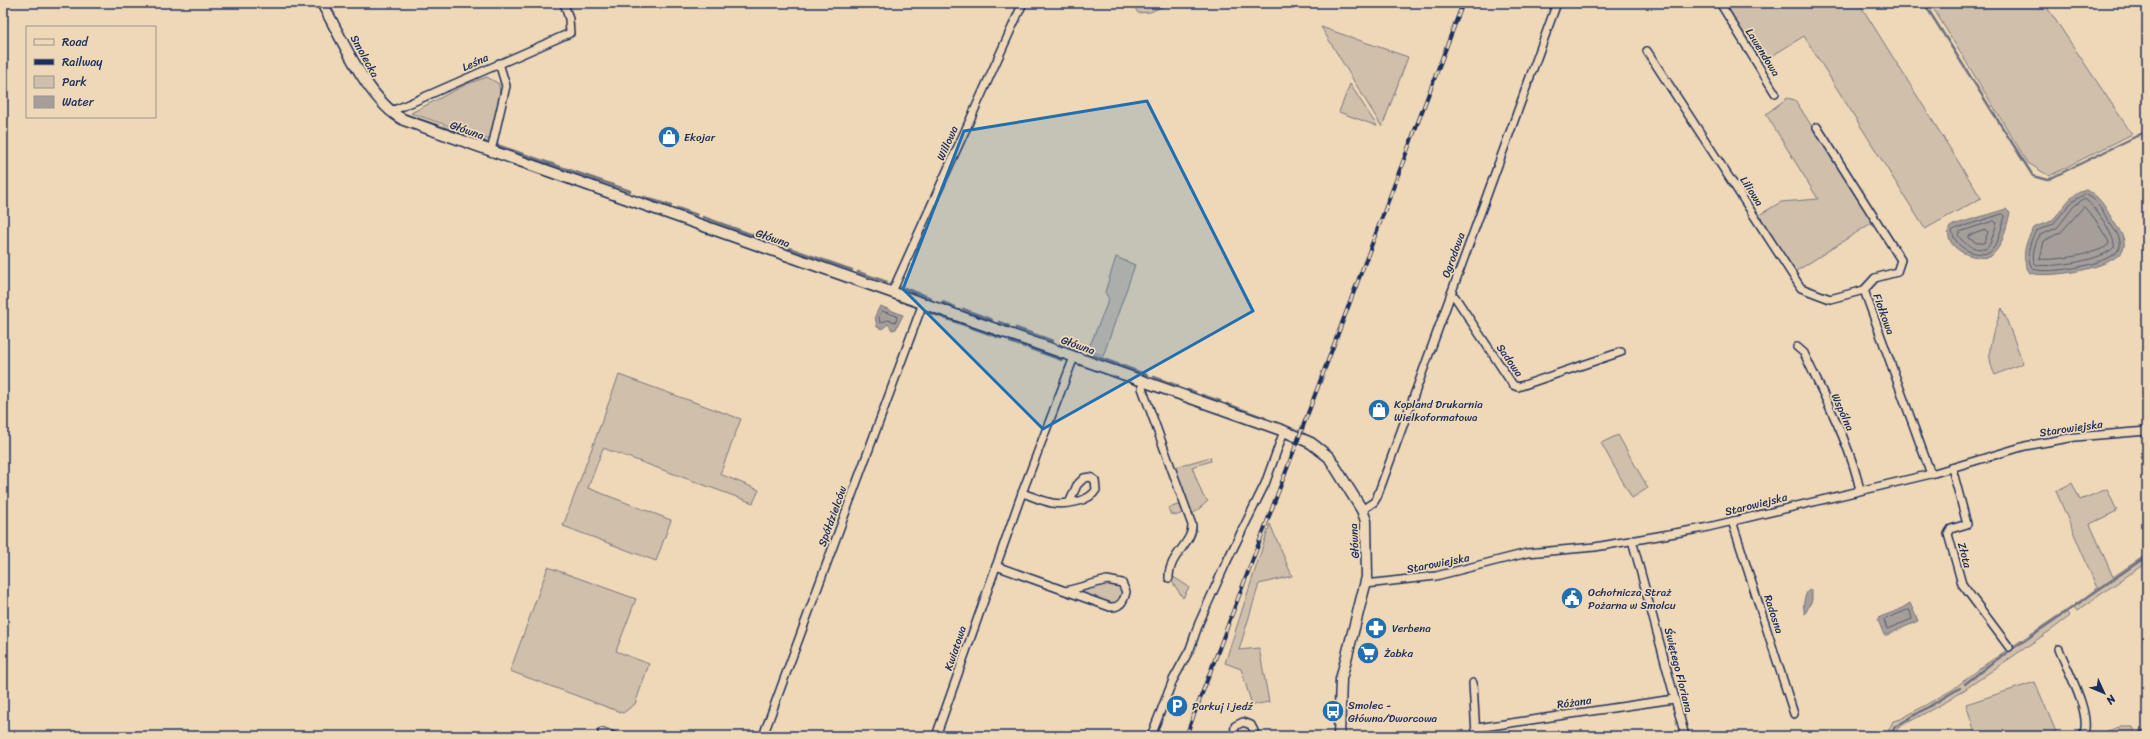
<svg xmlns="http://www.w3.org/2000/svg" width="2150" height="739" viewBox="0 0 2150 739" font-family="Sriracha,sans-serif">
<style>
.green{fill:#d0bfaa;stroke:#767784}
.water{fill:#a69e98;stroke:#6e7281}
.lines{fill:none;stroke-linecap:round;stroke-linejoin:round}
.shore{stroke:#535b75;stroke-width:1}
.stream{stroke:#6e7281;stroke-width:2.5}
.street-casing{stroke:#1b2f5e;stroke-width:10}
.secondary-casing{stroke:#1b2f5e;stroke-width:13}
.street{stroke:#efd8b7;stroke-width:7}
.secondary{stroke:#efd8b7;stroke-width:10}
.rail-casing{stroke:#1b2f5e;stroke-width:4}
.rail{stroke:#efd8b7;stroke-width:2.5;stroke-dasharray:8;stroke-linecap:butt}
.marked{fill:#1f6fb2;fill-opacity:0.2;stroke:#1f6fb2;stroke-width:3;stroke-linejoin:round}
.labels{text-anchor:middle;stroke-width:3.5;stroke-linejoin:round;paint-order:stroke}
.street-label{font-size:11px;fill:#1b2f5e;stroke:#efd8b7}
.poi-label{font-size:11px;fill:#1b2f5e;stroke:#efd8b7;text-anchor:start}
</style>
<rect width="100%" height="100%" fill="#efd8b7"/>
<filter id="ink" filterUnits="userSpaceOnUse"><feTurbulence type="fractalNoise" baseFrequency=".025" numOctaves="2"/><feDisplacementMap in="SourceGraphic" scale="8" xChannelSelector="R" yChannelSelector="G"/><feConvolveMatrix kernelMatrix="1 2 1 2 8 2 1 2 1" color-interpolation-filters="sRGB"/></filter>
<g filter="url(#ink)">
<g class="green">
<polygon points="1132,3 1171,3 1150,12 1138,13"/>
<polygon points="1725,3 1859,3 1981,198 1925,229 1804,36 1762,62"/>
<polygon points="1930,3 2044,3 2132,134 2049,176 2028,163"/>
<polygon points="1321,27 1408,57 1382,127"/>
<polygon points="487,77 499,84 500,97 490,140 411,113 467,84"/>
<polygon points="1350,84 1377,126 1339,112"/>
<polygon points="1787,98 1795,100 1873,222 1795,272 1759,215 1781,202 1818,199 1766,114"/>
<polygon points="1116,257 1135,265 1103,356 1088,350 1109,299 1105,292"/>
<path d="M2002 308 2023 363 1995 375C1983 351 1994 333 2002 308Z"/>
<polygon points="619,375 741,419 720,474 759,490 753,503 603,448 588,488 671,520 656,561 563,526"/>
<polygon points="1618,435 1648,488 1632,498 1601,443"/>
<polygon points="1210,457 1211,461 1192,467 1203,496 1208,501 1193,514 1172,468"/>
<polygon points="2072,483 2080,500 2107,489 2117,511 2090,524 2113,577 2147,554 2147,562 2077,611 2073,606 2097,588 2056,491"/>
<polygon points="1182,504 1185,512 1175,516 1174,514 1171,515 1168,508"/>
<polygon points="1270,524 1292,576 1259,584 1239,650 1259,648 1269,702 1252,705 1241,669 1225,663"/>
<polygon points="548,567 636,599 616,651 649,664 635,704 623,713 510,671"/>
<polygon points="1172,576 1189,587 1183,598 1171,580"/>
<polygon points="1109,583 1115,583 1122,588 1122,597 1117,603 1109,604 1082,594 1083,590"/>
<polygon points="2065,611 2070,616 2054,628 1951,699 1898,728 1894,736 1886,736 1893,721 1901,719 1952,690 1986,664"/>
<polygon points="2035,682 2056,732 2045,736 1976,736 1966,704"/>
<polygon points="2119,727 2133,727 2136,736 2094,736"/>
</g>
<g class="water">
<path d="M2086 190C2099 195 2105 207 2112 219 2116 226 2126 237 2124 246 2121 268 2048 279 2030 273 2020 260 2025 241 2034 228 2039 224 2045 225 2051 221 2063 211 2068 194 2086 190Z"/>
<path d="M2006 209 2010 213C2006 228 2003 247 1990 257 1974 260 1944 250 1949 228L1953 225Z"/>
<polygon points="880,306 903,315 896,329 892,330 888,324 882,329 877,327 875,316"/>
<path d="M1809 590 1812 592V600L1805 614C1802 608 1804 594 1809 590Z"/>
<polygon points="1910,603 1918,621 1887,635 1884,635 1878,620 1880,617 1899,610"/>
</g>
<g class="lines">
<g class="shore">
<path d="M2085 194C2096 198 2102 209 2107 219 2111 226 2122 237 2120 246 2117 264 2048 275 2033 269 2025 258 2029 242 2036 231L2053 224 2071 203Z"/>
<path d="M2084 199C2093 202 2117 239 2114 247 2104 260 2052 268 2036 265 2030 257 2035 243 2040 235L2057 228 2074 206Z"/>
<path d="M2084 207 2095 219 2109 242 2108 245C2098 254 2053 261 2040 259L2044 241 2061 232Z"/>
<path d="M2003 214 2005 216C2001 228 1999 245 1989 253 1972 256 1956 248 1952 231L1955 229Z"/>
<path d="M1994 221 1997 223 1990 244 1986 249C1973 249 1965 246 1958 235L1960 232Z"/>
<polygon points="1986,230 1988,232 1984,243 1977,243 1968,238 1969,236"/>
<polygon points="882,311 897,316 896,322 888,320 880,323 879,317"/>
<polygon points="1908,610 1910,611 1912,619 1887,629 1884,620"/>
</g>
<g class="stream">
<polyline points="1924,3 2033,176 2047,180 2147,131"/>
<polyline points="404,114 486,142"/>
<polyline points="497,145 630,191"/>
<polyline points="644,197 671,206"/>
<polyline points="677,208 697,215"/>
<polyline points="703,217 761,238"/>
<polyline points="769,241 785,246"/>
<polyline points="789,248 852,270"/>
<polyline points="858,272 887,282"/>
<polyline points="904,288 931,298"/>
<polyline points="942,302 955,307"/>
<polyline points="963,309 992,320"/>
<polyline points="925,311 1001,338"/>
<polyline points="999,322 1009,326"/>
<polyline points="1016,328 1053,341"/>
<polyline points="1010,342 1025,347"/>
<polyline points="1060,344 1080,351"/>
<polyline points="1028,348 1062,360"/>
<polyline points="1087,353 1147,375"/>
<polyline points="1154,377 1178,386"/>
<polyline points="1187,390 1195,392"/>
<polyline points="1202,395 1220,401"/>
<polyline points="1227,404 1265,418"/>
<polyline points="1965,684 1989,665 2147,556"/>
<polyline points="1890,736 1895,727 1960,688"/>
</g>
<g class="street-casing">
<g id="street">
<polyline points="1720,3 1775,93"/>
<polyline points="1647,51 1801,288 1830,299 1864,290"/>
<polyline points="389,111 399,108 570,33 569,19 564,3"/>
<polyline points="1817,127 1901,260 1897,272 1875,278 1864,290 1931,474"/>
<polyline points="491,151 506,86 499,63"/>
<polyline points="892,292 1023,3"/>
<polyline points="1450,295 1455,297 1513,385 1518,387 1621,352"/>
<path d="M1797 347 1804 353C1824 397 1850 443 1860 490"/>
<path d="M1144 381 1142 388 1192 525C1193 543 1168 556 1169 578"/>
<polyline points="1952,468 1967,524 1951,529 1948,534 1962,584 2009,647"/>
<path d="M1022 493C1032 496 1042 501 1052 503 1065 505 1089 502 1096 490L1095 480 1090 477 1084 478 1077 485 1070 501"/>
<polyline points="1362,510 1374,502 1377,497 1557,3"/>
<polyline points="1732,521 1794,714"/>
<polyline points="1632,540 1685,736"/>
<path d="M996 566 1110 607C1120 608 1124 601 1126 592L1122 583 1107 580 1066 591"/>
<polyline points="1366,584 1436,576 1527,553 1595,547 1704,528 1931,474 2025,446 2075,437 2147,431"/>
<path d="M2059 649C2067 670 2093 715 2083 736"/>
<polyline points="1473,683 1476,736"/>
<polyline points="1477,728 1674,699"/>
<polyline points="602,732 613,736"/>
<polyline points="763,736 923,303"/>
<polyline points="936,736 1022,493 1074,357"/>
<polyline points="1151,736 1173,680 1190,649 1199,623 1226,563 1265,484 1284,431"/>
<polyline points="1234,736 1235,726 1243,722 1251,725 1254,731 1253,736"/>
<polyline points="2142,736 2147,734"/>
</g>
</g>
<g class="secondary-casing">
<path id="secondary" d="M322 3C342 39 368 101 404 120L1284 431 1311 443 1329 457 1362 510 1366 521 1367 577 1341 679 1339 736"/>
</g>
<use href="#street" class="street"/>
<use href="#secondary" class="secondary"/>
<g class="rail-casing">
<polyline id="rail" points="1186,736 1463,3"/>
</g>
<use href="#rail" class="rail"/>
</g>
</g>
<path class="marked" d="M1147 101 1253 311 1043 429 903 289 964 131Z"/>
<defs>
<g id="shop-disc" transform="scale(1.15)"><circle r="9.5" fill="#1f6fb2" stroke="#efd8b7"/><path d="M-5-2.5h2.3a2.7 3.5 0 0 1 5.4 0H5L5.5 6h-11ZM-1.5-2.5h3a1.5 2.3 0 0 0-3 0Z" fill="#fff"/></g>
<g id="civic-disc" transform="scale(1.15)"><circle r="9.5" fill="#1f6fb2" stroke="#efd8b7"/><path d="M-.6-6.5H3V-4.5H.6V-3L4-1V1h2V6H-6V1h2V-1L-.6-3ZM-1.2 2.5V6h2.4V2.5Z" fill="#fff"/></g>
<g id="pharmacy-disc" transform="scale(1.15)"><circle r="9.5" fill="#1f6fb2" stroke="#efd8b7"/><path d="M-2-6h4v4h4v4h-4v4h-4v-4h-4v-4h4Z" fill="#fff"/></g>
<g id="supermarket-disc" transform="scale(1.15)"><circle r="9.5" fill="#1f6fb2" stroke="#efd8b7"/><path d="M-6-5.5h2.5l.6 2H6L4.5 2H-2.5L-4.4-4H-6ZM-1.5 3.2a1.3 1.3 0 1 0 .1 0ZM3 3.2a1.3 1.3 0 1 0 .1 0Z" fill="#fff"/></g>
<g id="parking-disc" transform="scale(1.15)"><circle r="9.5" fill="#1f6fb2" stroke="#efd8b7"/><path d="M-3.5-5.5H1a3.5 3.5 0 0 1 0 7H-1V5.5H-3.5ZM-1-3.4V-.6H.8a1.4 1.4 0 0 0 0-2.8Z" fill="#fff"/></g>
<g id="bus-disc" transform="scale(1.15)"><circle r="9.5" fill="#1f6fb2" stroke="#efd8b7"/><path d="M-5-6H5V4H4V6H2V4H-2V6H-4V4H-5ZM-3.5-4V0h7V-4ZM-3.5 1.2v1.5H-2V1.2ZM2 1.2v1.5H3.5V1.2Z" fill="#fff"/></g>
</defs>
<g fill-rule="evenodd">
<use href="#shop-disc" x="669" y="137"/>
<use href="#shop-disc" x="1379" y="410"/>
<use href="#civic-disc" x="1572" y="598"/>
<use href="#pharmacy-disc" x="1376" y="628"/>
<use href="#supermarket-disc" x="1368" y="653"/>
<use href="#parking-disc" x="1177" y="706"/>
<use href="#bus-disc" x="1333" y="711"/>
</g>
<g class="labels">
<g class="street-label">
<text transform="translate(1763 52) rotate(58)" y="4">Lawendowa</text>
<text transform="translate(365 56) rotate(61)" y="4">Smolecka</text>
<text transform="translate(475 62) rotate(-24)" y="4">Leśna</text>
<text transform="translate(467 130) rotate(20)" y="4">Główna</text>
<text transform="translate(947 143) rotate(-66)" y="4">Willowa</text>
<text transform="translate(1752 191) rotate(57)" y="4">Liliowa</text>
<text transform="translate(773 238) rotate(19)" y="4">Główna</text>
<text transform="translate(1453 255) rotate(-70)" y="4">Ogrodowa</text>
<text transform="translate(1884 314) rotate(70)" y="4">Fiołkowa</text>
<text transform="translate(1078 345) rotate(20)" y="4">Główna</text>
<text transform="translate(1510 360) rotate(55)" y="4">Sadowa</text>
<text transform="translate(1843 412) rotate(66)" y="4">Wspólna</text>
<text transform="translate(2071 428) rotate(-8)" y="4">Starowiejska</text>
<text transform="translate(1756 504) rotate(-14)" y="4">Starowiejska</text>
<text transform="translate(832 516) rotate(-70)" y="4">Spółdzielców</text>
<text transform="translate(1354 541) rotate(-93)" y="4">Główna</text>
<text transform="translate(1965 555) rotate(75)" y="4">Złota</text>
<text transform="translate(1438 563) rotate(-11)" y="4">Starowiejska</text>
<text transform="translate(1774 614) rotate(72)" y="4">Radosna</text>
<text transform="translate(955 648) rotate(-71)" y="4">Kwiatowa</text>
<text transform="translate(1679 670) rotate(76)" y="4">Świętego Floriana</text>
<text transform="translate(1574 702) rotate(-8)" y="4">Różana</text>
</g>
<g class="poi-label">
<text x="684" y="141">Ekojar</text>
<text x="1394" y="408">Kopland Drukarnia<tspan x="1394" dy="13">Wielkoformatowa</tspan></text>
<text x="1588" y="596">Ochotnicza Straż<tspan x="1588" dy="13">Pożarna w Smolcu</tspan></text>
<text x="1392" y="632">Verbena</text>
<text x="1384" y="657">Żabka</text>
<text x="1348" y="709">Smolec -<tspan x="1348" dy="13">Główna/Dworcowa</tspan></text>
<text x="1192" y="710">Parkuj i jedź</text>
</g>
</g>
<rect width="2150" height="739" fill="none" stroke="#efd8b7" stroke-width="16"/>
<rect x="8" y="8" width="2134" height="723" fill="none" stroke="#1b2f5e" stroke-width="1.5" filter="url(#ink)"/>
<rect x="26" y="26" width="130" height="92" fill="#efd8b7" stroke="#9a9493"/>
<rect x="34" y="39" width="20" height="6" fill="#efd8b7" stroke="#9a9493"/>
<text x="62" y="46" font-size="12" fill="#1b2f5e">Road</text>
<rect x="34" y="59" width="20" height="6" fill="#1b2f5e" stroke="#9a9493"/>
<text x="62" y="66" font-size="12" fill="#1b2f5e">Railway</text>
<rect x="34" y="76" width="20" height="12" fill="#d0bfaa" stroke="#9a9493"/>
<text x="62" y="86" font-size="12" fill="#1b2f5e">Park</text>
<rect x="34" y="96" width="20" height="12" fill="#a69e98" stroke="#9a9493"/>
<text x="62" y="106" font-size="12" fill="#1b2f5e">Water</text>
<g transform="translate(2104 693) rotate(134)" stroke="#efd8b7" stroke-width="3" paint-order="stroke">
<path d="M0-3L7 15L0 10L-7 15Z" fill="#1b2f5e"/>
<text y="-6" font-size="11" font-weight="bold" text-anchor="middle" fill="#1b2f5e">N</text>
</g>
</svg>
